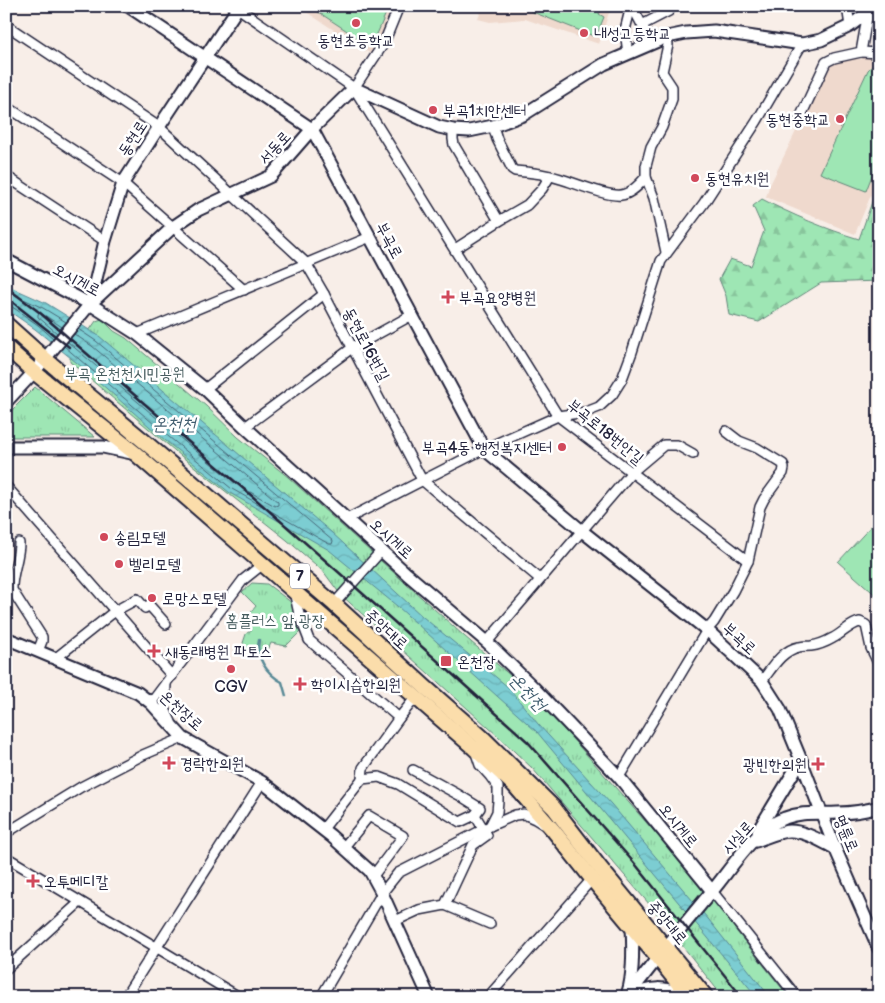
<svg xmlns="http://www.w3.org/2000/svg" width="885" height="1003" viewBox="0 0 885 1003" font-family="'Balsamiq Sans','Poor Story',sans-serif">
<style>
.built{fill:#efd9cd}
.green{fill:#9ee6b4;stroke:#608478}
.forest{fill:url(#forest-firs);stroke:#608478}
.park{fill:url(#park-tufts);stroke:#608478}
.water{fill:url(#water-waves);stroke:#588996}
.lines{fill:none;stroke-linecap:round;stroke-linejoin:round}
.shore{stroke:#466677;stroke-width:1}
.stream{stroke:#588996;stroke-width:2.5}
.street-casing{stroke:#22223b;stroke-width:12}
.secondary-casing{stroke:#22223b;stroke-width:15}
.primary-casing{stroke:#22223b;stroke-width:18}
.street{stroke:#fff;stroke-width:9}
.secondary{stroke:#fff;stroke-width:11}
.primary{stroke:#fbddab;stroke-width:14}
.rail{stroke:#22223b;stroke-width:2.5}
.poi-dot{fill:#d1495b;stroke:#fff;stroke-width:2}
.labels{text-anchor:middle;stroke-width:5;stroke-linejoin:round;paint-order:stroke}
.shield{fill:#fff;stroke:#646476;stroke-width:1}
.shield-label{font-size:15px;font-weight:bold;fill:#22223b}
.poi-label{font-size:16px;fill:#22223b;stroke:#fff;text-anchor:start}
.street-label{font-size:16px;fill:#22223b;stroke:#fff}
.park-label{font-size:16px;fill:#475d5f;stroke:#fff}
.water-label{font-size:18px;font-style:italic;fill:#425e70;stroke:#fff}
</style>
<defs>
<pattern id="forest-firs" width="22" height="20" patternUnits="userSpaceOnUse" patternTransform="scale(1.25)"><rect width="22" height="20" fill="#9ee6b4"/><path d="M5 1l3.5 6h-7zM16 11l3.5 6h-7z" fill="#88c59c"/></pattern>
<pattern id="park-tufts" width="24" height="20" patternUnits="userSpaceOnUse" patternTransform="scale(1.25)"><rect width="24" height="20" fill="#9ee6b4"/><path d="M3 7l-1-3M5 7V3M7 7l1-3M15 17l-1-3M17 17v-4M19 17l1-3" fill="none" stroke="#88c59c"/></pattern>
<pattern id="water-waves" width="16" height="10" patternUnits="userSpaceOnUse" patternTransform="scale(1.25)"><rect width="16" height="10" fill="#7ccdd2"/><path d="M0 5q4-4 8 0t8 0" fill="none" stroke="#6bb0b5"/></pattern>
</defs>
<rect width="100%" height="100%" fill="#f8eee8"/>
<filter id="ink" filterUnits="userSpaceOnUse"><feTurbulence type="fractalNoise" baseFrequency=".02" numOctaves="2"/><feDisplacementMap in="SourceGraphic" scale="10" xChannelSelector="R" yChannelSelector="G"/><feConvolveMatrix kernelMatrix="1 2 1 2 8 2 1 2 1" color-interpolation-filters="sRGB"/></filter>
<g filter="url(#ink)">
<g class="built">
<polygon points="297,6 394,6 381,41 371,54"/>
<polygon points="483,6 611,6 599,44 525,19 490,22 478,19"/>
<polygon points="870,55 879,57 879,175 855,234 766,197 769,187 829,63 843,59 861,59"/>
</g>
<g class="green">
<polygon points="309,6 389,6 378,32 370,46"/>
<polygon points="532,6 602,6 599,14 604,17 596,37 530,11"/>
<polygon points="879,61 879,157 866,191 820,173 868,70 876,62"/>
<polygon points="875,522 879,523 879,598 838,562"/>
</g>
<path class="forest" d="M879 182V281L821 283 759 322 729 315 726 296 719 279 730 259 751 266 764 231 753 206 762 199C792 215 826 229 859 239Z"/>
<g class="park">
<polygon points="102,319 114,331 126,338 206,406 238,437 288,477 464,636 525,688 533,694 712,897 737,932 789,997 723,997 650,905 532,768 498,736 340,594 323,571 287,540 181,456 70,362 70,358 96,321"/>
<polygon points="35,387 95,437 10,437 6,438 6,416"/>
<polygon points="252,583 267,584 296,606 301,631 286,646 271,643 267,652 258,655 248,652 243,643 246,634 252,629 244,621 256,606 242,592"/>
</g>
<polygon class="water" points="6,285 46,303 99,336 331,532 423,617 508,687 538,724 611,804 709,920 770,997 757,997 537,732 397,606 329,550 230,493 166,441 82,367 35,329 9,311 6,309"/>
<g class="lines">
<g class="shore">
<polyline points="6,291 43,308 66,322"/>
<polyline points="6,305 11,306 38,325 53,338"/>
<polyline points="57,333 38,317 38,314 41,313 62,327"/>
<polyline points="68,342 173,432 236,484 275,506 278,505 278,502 92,346 74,334"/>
<polyline points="64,346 169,437 232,489 329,544 332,544 333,541 327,536 96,341 78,329"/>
</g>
<path class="stream" d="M259 640C255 657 267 674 282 682L286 696"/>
<g class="street-casing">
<g id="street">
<polyline points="235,6 354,88 558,416 748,561"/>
<polyline points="632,6 652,44"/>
<polyline points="847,6 850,26"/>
<polyline points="6,25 159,127 306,263 324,294 422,480 540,579"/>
<polyline points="642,25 669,11 672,6"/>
<polyline points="861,52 879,53"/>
<polyline points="628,54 625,30 631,6"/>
<polyline points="354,88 384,43 399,6"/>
<polyline points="6,106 123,183 244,290"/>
<polyline points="799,120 826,62 834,58 861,52 868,12 879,21"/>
<path d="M493 126 497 139 512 169 515 171C530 172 546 174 561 179 575 183 608 197 621 195 631 194 640 184 646 177"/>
<polyline points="453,130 453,139 454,145 499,221"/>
<polyline points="6,176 105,241"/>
<polyline points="455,249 499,221 527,205 542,189 550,176"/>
<polyline points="666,252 654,198 646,177 646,166 651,147 662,127 672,99 672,87 662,72 668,45 667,37"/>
<polyline points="137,334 370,237"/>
<polyline points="205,389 324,294"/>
<polyline points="245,427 352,348 412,315"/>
<polyline points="6,486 172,676"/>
<polyline points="347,519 484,449 558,416 586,412 599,407 612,395 622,379 632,352 661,261 704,203 757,121 802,44"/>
<path d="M19 543C19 559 11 575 12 590L42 637V641L38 651"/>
<polyline points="294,591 299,614 309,640 399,718"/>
<polyline points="334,604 382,550"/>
<polyline points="487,642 632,472 664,445 677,445 693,454"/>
<polyline points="56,658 115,611 137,599 145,608 149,605 166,624"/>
<path d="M762 681C772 668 782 650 799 647 803 646 807 646 811 646 819 645 826 642 833 638 843 633 850 624 860 622L866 625 871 648 879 665"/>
<polyline points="166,683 165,709 171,722"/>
<polyline points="151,703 243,580 263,564"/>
<polyline points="475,750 480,765 490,776 498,787 498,801 497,812 490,826"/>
<polyline points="413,770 459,795 480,808 475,815"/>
<polyline points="619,777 707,630 714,622 733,591 748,561 760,507 764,499 783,473 784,468 783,464 757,448 739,441 726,431"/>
<polyline points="362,779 363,768 399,718 416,697"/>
<polyline points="323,829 362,779 379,777 398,784 460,822 475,815 487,835 473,845 445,905 419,910 395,921"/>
<polyline points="6,833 81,787 143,755 183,738"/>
<polyline points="344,847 369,816 403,836 373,876"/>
<polyline points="6,857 239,997"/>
<polyline points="712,891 797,997"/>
<polyline points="445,905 490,924"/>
<polyline points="6,969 80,902"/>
<polyline points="125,997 262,782"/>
<polyline points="321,997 382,893 398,873 490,826 515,815 524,814 535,819 543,824"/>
<polyline points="488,997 592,879"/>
</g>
</g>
<g class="secondary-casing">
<g id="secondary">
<polyline points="128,6 312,129 484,449 582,531 707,630 762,681 780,709 801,760 835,848 879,949"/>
<polyline points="6,260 90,304 137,334 205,389 245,427 407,574 487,642 533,687 619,777 712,891"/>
<polyline points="90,304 105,241 123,183 159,127 239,6"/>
<polyline points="6,402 34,372 90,304 173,227 198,210 271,176 312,129 354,88 439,127 453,130 469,131 493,126 523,115 604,64 667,37 686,33 714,31 802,44 821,40 850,26 868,12 874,6"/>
<polyline points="6,447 103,447 136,454"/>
<polyline points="6,638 138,693 151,703 183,738 262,782 331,836 370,871 382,893 429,997"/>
<polyline points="758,831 801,760"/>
<path d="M756 841C767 837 779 831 790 831 805 831 822 842 835 848"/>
<path d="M628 992C634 973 633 946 632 927"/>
<path d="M627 997C655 961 683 925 713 890 733 866 755 829 785 818 802 811 819 814 837 813 851 813 865 811 879 807"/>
<path d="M628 997C652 986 663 986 688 996"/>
</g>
</g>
<g class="primary-casing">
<g id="primary">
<polyline points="6,324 45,359 145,442 334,604 425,687 483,738 554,808 601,869 706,997"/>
<polyline points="6,347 34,372 136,454 474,748 514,785 553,830 592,879 657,957 689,997"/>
</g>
</g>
<use href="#street" class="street"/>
<use href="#secondary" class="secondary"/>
<use href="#primary" class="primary"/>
<g class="rail">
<polyline points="6,287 39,312 191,444 259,502 352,584 528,742 636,865 742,997"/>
<polyline points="6,297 69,347"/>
</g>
</g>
</g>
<g class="poi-dot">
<circle cx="356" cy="23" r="5"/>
<circle cx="584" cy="33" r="5"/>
<circle cx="433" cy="110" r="5"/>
<circle cx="840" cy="119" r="5"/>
<circle cx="695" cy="178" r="5"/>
<path d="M445.5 289.5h5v5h5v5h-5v5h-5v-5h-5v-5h5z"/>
<circle cx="562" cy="447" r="5"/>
<circle cx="104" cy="537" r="5"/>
<circle cx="119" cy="564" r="5"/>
<circle cx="152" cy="598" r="5"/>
<path d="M151.5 643.5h5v5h5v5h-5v5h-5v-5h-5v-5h5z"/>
<rect x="440" y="655" width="12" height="12" rx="2.5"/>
<circle cx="231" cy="669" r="5"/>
<path d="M297.5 676.5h5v5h5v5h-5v5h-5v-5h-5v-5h5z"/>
<path d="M166.5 755.5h5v5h5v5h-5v5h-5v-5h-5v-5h5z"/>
<path d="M815.5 756.5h5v5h5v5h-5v5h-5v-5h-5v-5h5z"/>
<path d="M30.5 873.5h5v5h5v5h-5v5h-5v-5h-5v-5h5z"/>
</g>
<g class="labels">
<rect class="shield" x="290" y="563.5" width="20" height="25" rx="4"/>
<g class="shield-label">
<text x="300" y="581">7</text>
</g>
<g class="poi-label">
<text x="594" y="39">내성고등학교</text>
<text x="356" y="46" text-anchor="middle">동현초등학교</text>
<text x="443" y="116">부곡1치안센터</text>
<text x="830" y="125" text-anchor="end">동현중학교</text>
<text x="705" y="184">동현유치원</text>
<text x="459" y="303">부곡요양병원</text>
<text x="552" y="453" text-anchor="end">부곡4동 행정복지센터</text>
<text x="114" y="543">송림모텔</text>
<text x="129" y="570">벨리모텔</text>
<text x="162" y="604">로망스모텔</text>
<text x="165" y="657">새동래병원 파토스</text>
<text x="457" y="667">온천장</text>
<text x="311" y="690">학이시습한의원</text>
<text x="231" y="692" text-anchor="middle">CGV</text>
<text x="180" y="769">경락한의원</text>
<text x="807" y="770" text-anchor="end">광빈한의원</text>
<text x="44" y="887">오투메디칼</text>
</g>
<g class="street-label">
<text transform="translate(132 138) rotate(-57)" y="6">동현로</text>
<text transform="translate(274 147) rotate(-47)" y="6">서동로</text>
<text transform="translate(390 240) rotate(62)" y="6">부곡로</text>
<text transform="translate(77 279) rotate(28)" y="6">오시게로</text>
<text transform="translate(367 344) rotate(62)" y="6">동현로16번길</text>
<text transform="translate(606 431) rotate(39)" y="6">부곡로18번안길</text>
<text transform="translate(392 538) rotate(42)" y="6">오시게로</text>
<text transform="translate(387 629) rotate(42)" y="6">중앙대로</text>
<text transform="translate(740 638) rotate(42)" y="6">부곡로</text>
<text transform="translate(182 710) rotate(42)" y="6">온천장로</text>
<text transform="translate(679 825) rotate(51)" y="6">오시게로</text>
<text transform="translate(847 833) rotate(67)" y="6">명륜로</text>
<text transform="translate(737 837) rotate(-48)" y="6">시실로</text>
<text transform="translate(668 922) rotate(50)" y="6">중앙대로</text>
</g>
<g class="park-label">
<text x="125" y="379">부곡 온천천시민공원</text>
<text x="275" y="626">홈플러스 앞 광장</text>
</g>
<g class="water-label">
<text x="174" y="430">온천천</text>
<text transform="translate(528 692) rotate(47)" y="6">온천천</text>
</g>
</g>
<rect width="885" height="1003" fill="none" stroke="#fff" stroke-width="25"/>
<rect x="12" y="12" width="860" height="978" fill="none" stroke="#22223b" stroke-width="2" filter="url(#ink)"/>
</svg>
